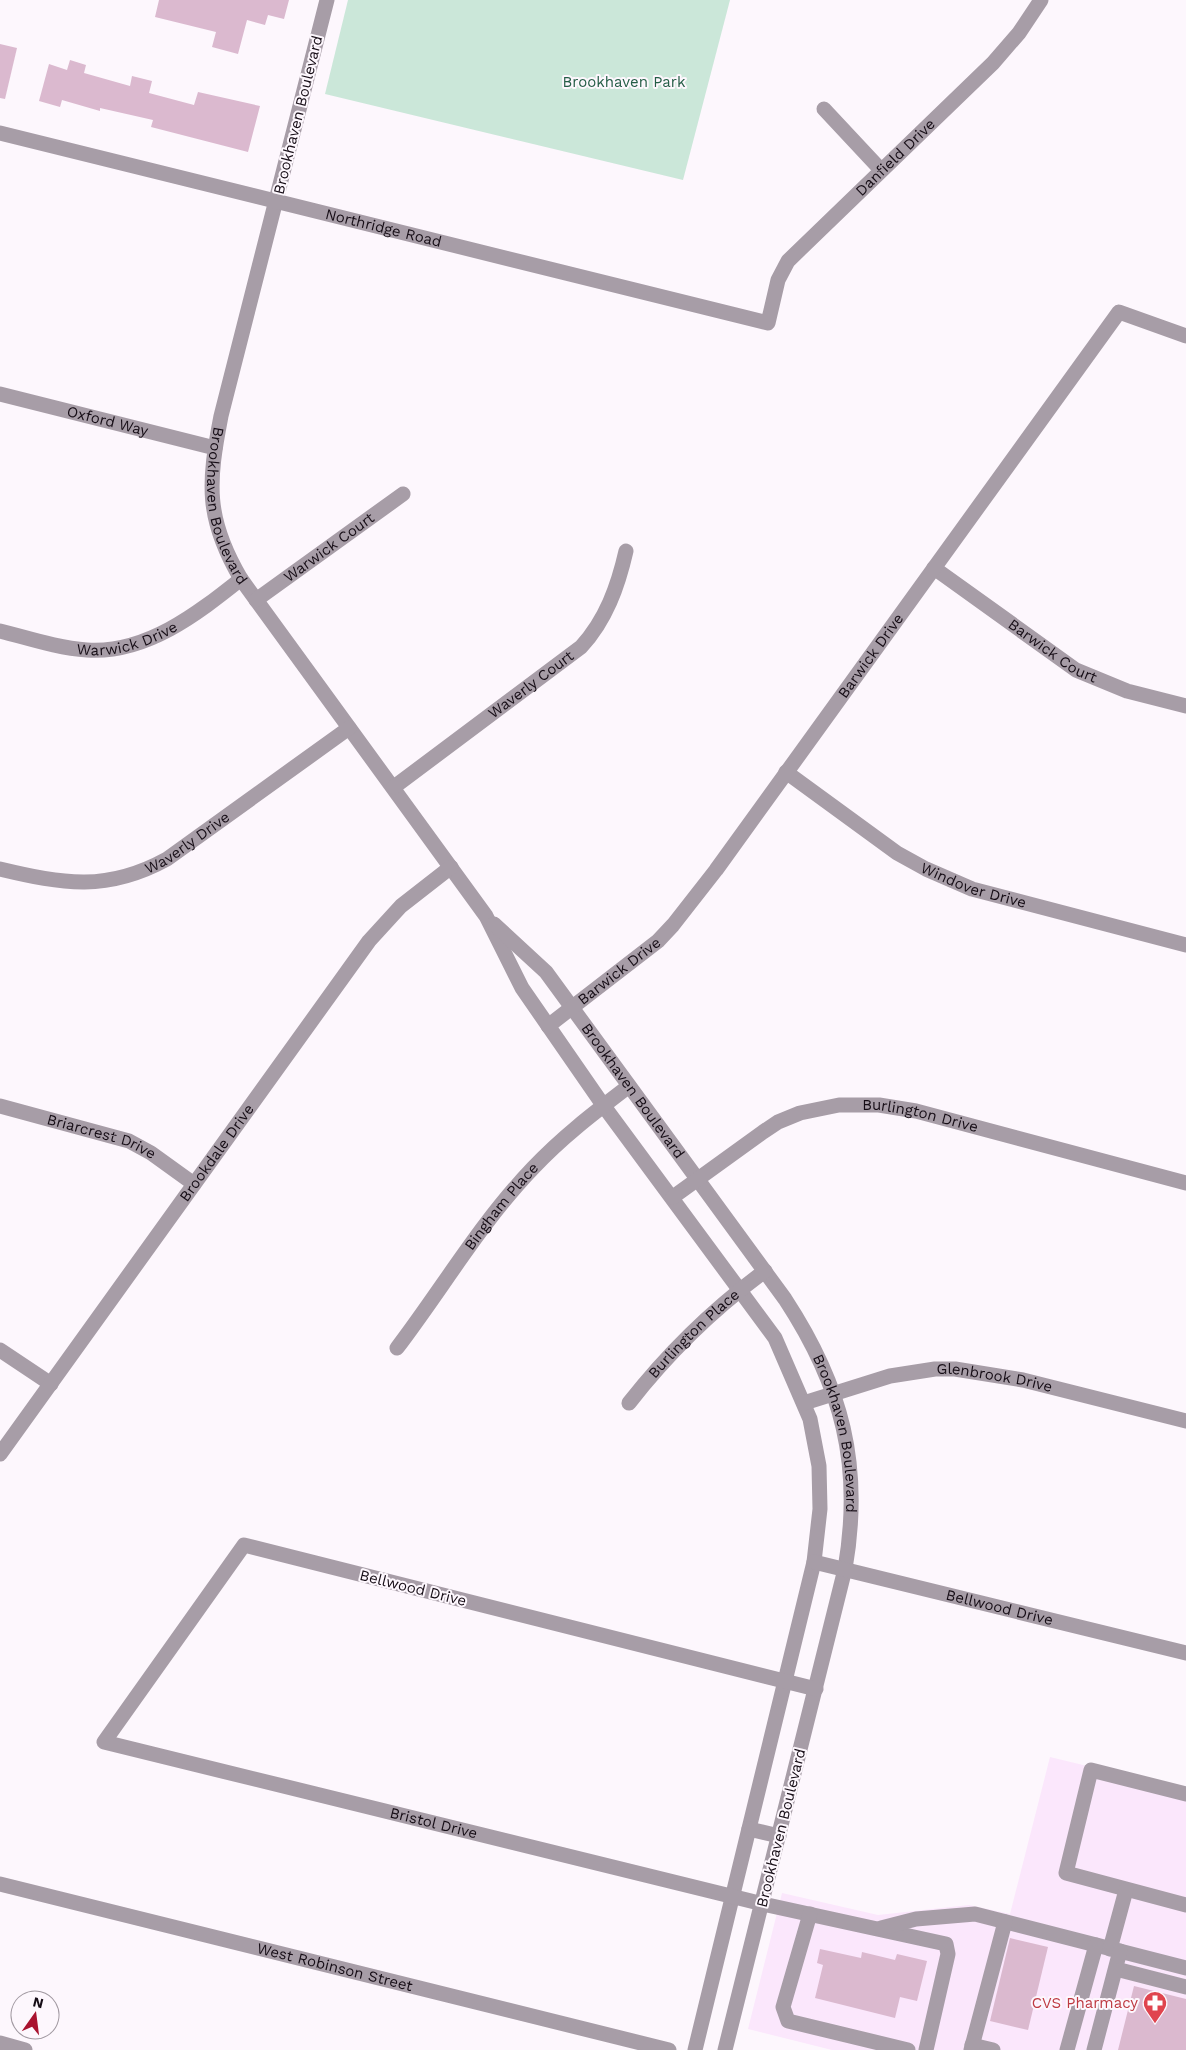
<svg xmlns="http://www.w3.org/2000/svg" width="1186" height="2050" viewBox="0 0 1186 2050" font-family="'Work Sans',sans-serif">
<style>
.built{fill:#fbe7fc}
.green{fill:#cbe7d9}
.building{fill:#dbb9cf}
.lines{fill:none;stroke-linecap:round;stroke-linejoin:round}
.minor{stroke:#a79da7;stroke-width:15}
.labels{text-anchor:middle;stroke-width:4;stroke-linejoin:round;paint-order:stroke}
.park-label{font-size:15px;fill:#245d46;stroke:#fdf7fd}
.street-label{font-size:15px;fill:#160d16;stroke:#fdf7fd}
.health-label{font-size:15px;fill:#be3a42;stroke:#fdf7fd;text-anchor:end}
</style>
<rect width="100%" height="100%" fill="#fdf7fd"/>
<polygon class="built" points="1050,1757 1186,1790 1186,2050 832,2050 748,2029 782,1893 878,1915 969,1905 1010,1914"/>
<polygon class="green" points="348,0 730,0 683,180 325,94"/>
<g class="building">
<polygon points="159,0 289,0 284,19 268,15 265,25 247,20 238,54 212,47 216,32 155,17"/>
<polygon points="0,44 17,48 5,99 0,98"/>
<polygon points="70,60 86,65 84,73 130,86 132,76 152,81 149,93 194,105 198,92 260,106 248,152 151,127 153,120 100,108 100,111 62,100 60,107 39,101 49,64 67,70"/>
<polygon points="1010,1938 1048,1947 1028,2030 990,2021"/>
<polygon points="820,1949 861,1958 862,1952 895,1960 897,1954 927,1961 917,2001 900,1997 895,2018 815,1998 823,1965 817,1963"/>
<polygon points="1134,1986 1186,1999 1186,2050 1118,2050"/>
</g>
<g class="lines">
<g class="minor">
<path id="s1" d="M327 0 221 416C208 483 205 518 241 579L486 916 522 988 603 1105 775 1338 810 1419 819 1466 820 1509 814 1562 695 2050"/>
<polyline points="824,109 881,170"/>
<path id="s2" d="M0 133 768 323 778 280 788 261 993 63 1019 33 1041 0"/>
<path id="s3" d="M0 394 215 448"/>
<path id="s4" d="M934 568 1076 670 1127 691 1186 706"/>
<path id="s5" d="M256 600 403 494"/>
<path id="s6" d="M0 631C28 638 57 648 87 650 146 654 197 614 241 579"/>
<path id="s7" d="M786 772 897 853 926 869 972 889 1186 945"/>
<path id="s8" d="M394 787 581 647C606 620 618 586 626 551"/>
<path id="s9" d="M0 869C63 884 107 892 167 859L349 728"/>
<path id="s10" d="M494 924 546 972 785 1299C842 1386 863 1465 845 1569L725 2050"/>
<path id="s11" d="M548 1026 658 941 673 925 716 870 1119 312 1186 336"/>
<path id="s12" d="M0 1106 129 1141 151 1153 194 1184"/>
<path id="s13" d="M673 1197 763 1132 778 1122 800 1113 839 1105H879L916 1111 1186 1183"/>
<path id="s14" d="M397 1348C442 1289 481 1222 533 1168 562 1137 595 1112 629 1086"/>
<polyline points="0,1350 51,1384"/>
<path id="s15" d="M629 1403C669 1352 713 1309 765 1271"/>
<path id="s16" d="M804 1403 890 1376 935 1369H955L1023 1380 1186 1421"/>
<path id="s17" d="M0 1454 369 941 401 906 451 867"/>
<path id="s18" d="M814 1562 1186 1653"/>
<path id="s19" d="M816 1689 244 1545 104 1742 763 1904 946 1944 948 1954 926 2050"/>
<polyline points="1186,1794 1091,1770 1066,1873 1186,1905"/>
<polyline points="749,1829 779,1836"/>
<path id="s20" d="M0 1884 669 2050"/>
<polyline points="810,1914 783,2007 788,2021 908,2050"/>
<polyline points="881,1928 916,1919 975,1914 1186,1968"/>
<polyline points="1110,1949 1126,1890"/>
<polyline points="1116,1969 1186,1987"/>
<polyline points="0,2043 25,2050"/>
<polyline points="972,2045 993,2050"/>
<polyline points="971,2050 1005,1922"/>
<polyline points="1067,2050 1096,1945"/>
<polyline points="1094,2050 1120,1951"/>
</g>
</g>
<defs>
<g id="pharmacy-pin" transform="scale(1.25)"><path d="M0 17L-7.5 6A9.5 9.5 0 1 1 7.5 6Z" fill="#e0444e" stroke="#fdf7fd"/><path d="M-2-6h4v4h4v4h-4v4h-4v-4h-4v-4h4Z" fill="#fff"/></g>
</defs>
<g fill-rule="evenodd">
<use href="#pharmacy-pin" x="1155" y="2003"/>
</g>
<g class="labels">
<g class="park-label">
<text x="624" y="87">Brookhaven Park</text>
</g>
<g class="street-label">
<text transform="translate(298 115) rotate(-76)" y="5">Brookhaven Boulevard</text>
<text dy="5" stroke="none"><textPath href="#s2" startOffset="1006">Danfield Drive</textPath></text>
<text dy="5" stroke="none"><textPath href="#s2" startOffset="395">Northridge Road</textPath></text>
<text dy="5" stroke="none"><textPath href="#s3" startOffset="111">Oxford Way</textPath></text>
<text dy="5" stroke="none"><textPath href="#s1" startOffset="522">Brookhaven Boulevard</textPath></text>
<text dy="5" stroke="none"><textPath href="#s5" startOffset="90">Warwick Court</textPath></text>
<text dy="5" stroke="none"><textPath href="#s6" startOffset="131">Warwick Drive</textPath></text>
<text dy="5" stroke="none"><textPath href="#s4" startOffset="145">Barwick Court</textPath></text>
<text dy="5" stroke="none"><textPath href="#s11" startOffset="495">Barwick Drive</textPath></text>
<text dy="5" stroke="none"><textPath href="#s8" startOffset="171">Waverly Court</textPath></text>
<text dy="5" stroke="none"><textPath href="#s9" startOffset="198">Waverly Drive</textPath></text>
<text dy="5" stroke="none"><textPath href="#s7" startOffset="221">Windover Drive</textPath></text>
<text dy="5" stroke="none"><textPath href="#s11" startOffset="90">Barwick Drive</textPath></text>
<text dy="5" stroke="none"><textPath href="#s10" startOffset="218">Brookhaven Boulevard</textPath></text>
<text dy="5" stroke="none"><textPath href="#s13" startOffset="275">Burlington Drive</textPath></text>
<text dy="5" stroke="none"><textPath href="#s12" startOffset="106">Briarcrest Drive</textPath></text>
<text dy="5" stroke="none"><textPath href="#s17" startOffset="371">Brookdale Drive</textPath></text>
<text dy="5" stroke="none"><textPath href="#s14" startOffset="176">Bingham Place</textPath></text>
<text dy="5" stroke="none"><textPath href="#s15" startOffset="95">Burlington Place</textPath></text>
<text dy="5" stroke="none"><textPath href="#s16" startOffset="196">Glenbrook Drive</textPath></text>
<text dy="5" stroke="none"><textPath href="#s10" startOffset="622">Brookhaven Boulevard</textPath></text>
<text transform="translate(413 1588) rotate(14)" y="5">Bellwood Drive</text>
<text dy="5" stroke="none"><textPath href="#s18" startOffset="191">Bellwood Drive</textPath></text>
<text dy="5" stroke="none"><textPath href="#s19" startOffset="1171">Bristol Drive</textPath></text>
<text transform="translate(781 1828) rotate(-76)" y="5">Brookhaven Boulevard</text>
<text dy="5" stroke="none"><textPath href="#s20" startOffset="345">West Robinson Street</textPath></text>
</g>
<g class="health-label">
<text x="1138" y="2008">CVS Pharmacy</text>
</g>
</g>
<g transform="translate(35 2015) rotate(14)"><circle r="24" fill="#fdf7fd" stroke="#a199a1"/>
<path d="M0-4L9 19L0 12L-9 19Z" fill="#a9122f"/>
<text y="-8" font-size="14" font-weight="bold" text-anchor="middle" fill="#160d16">N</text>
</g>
</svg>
